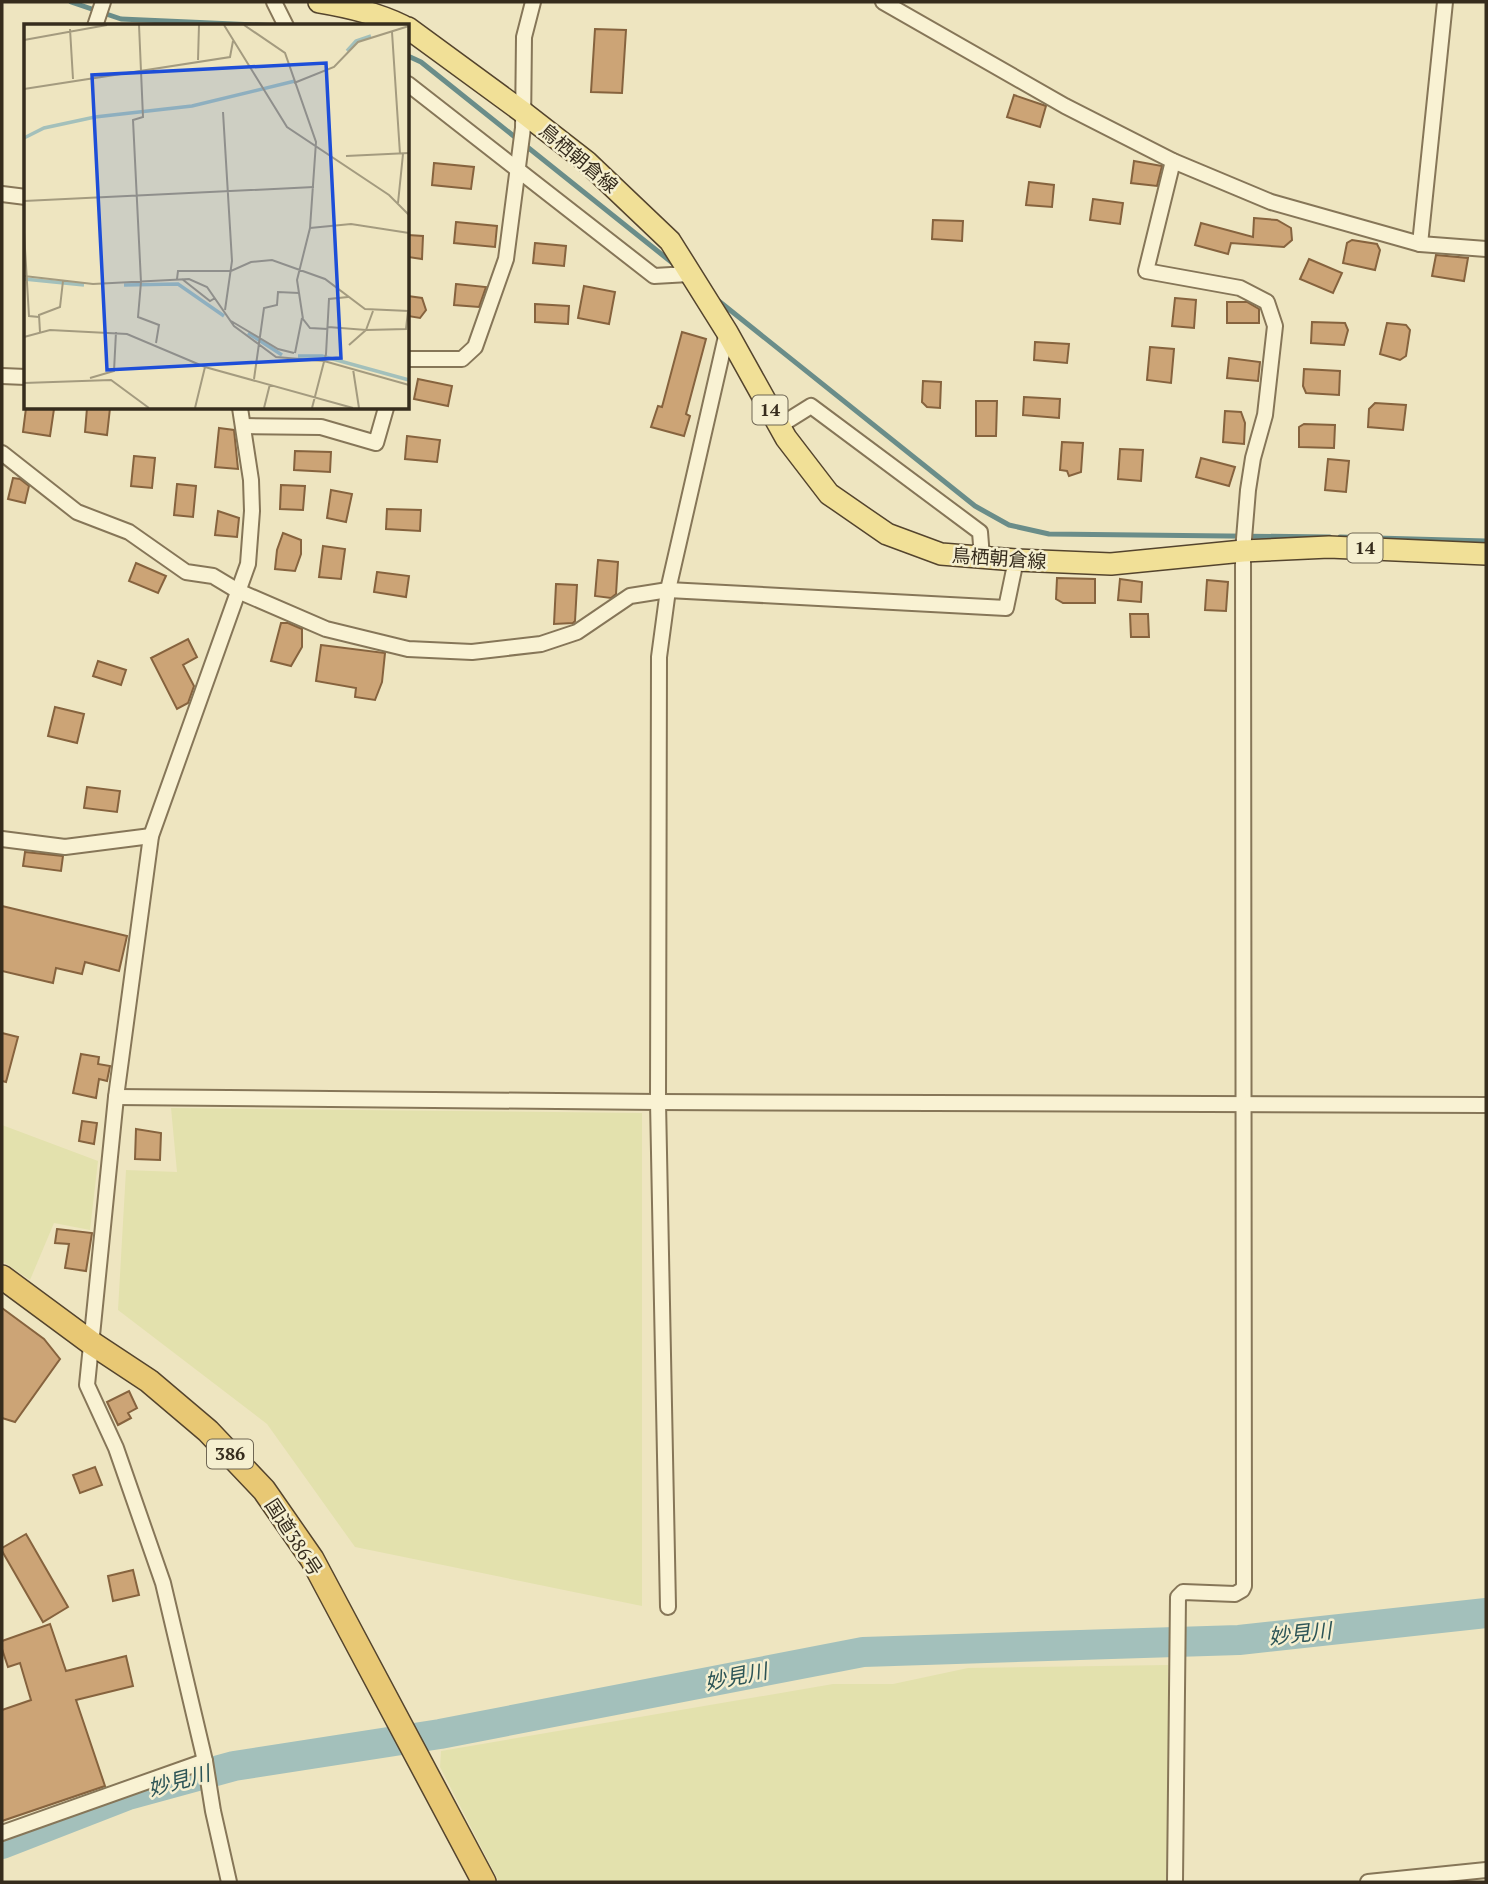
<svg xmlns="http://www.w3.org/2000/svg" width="1488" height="1884" viewBox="0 0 1488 1884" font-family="'PT Serif','Noto Sans JP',serif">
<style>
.farmland{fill:#e3e1ad}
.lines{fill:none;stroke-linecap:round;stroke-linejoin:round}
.stream{stroke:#6a8d89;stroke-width:5}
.river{stroke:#a3c0bb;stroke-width:30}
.building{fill:#cca476;stroke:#86633e;stroke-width:2}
.minor-casing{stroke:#867658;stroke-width:18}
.primary-casing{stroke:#54442d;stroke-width:24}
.trunk-casing{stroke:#54442d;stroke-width:26}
.minor{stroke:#f9f2d3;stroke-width:14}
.primary{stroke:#f1e097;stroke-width:21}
.trunk{stroke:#e8c874;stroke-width:23}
.labels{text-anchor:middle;stroke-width:5;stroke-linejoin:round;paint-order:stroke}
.shield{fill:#f5efd0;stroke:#6f6653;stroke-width:2}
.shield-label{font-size:18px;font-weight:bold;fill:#362c1d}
.street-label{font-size:19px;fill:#362c1d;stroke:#f5efd0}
.water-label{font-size:21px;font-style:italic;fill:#2c5456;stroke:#f5efd0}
.inset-river{fill:none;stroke:#a3c0bb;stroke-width:3.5}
.inset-road{fill:none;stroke:#a49b7f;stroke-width:2}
.view{fill:#1d4ed8;fill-opacity:0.15;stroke:#1d4ed8;stroke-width:3.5}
.inset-edge{fill:none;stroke:#362c1d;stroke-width:3.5}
</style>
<rect width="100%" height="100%" fill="#eee5c0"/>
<g class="farmland">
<polygon points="171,1108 642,1113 642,1606 355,1547 267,1424 118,1310 126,1170 177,1172"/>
<polygon points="2,1125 98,1161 90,1230 54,1223 30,1280 2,1261"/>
<polygon points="1168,1665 1168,1882 499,1882 440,1767 441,1751 833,1684 893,1684 968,1668"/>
</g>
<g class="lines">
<g class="stream">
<polyline points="71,2 121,19 281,26"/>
<polyline points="408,56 421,62 675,265"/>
<polyline points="715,298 975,506 1009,525 1049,534 1330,537"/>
<polyline points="1340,537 1486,541"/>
</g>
<polyline class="river" points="2,1844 128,1795 234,1766 440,1734 863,1652 1239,1640 1486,1613"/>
</g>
<g class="building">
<polygon points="595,29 626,30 622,93 591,92"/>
<polygon points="1014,95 1046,106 1040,127 1007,117"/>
<polygon points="1134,161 1162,166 1157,186 1131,183"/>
<polygon points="434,163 474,167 471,189 432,185"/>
<polygon points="1029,182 1054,185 1052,207 1026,205"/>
<polygon points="1093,199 1123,203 1120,224 1090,220"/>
<polygon points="1254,218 1277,220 1291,228 1292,240 1284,247 1231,243 1228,254 1195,245 1201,223 1253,237"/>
<polygon points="933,220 963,221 962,241 932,239"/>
<polygon points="456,222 497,226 495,247 454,243"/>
<polygon points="408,235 423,236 422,259 408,257"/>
<polygon points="1352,240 1377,244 1380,250 1375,270 1343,263 1347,243"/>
<polygon points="535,243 566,246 564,266 533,263"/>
<polygon points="1436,255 1468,258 1464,281 1432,276"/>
<polygon points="1309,259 1342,273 1333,293 1300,279"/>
<polygon points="456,284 486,287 479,307 454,305"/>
<polygon points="584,286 615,292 609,324 578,318"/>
<polygon points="408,296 422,298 426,310 420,318 408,316"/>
<polygon points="1175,298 1196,300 1194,328 1172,326"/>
<polygon points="1227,302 1247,302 1259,309 1259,323 1227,323"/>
<polygon points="535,304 569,306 568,324 535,322"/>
<polygon points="1312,322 1345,323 1348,330 1344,345 1311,343"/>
<polygon points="1387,323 1406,325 1410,330 1406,356 1400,360 1380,354"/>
<polygon points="682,332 706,339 686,414 690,416 684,436 651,427 658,406 662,407"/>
<polygon points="1035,342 1069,344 1067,363 1034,360"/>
<polygon points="1150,347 1174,349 1171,383 1147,380"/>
<polygon points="1229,358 1260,362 1258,381 1227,378"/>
<polygon points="1304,369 1340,371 1339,395 1306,393 1303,386"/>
<polygon points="418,379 452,386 448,406 414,399"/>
<polygon points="923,381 941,382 940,408 927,407 922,402"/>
<polygon points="1024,397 1060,399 1059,418 1023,415"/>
<polygon points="976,401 997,401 996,436 976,436"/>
<polygon points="1375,403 1406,405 1403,430 1368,427 1369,409"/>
<polygon points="26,408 54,409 50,436 23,432"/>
<polygon points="87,408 110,408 107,435 85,432"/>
<polygon points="1225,411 1241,412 1245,423 1244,444 1223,442"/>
<polygon points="1304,424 1335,425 1334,448 1299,447 1299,427"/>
<polygon points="219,428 234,430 238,469 215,467"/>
<polygon points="407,436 440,440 437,462 405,459"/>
<polygon points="1062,442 1083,443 1081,472 1069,476 1067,471 1060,470"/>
<polygon points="1120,449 1143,450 1141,481 1118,479"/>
<polygon points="295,451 331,452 330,472 294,470"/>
<polygon points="134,456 155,458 152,488 131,486"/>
<polygon points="1201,458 1235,467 1229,486 1196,477"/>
<polygon points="1328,459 1349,461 1346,492 1325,490"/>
<polygon points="13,478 20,479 29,486 25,503 8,499"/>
<polygon points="177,484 196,486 193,517 174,515"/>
<polygon points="281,485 305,486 303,510 280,509"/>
<polygon points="331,490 352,494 346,522 327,518"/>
<polygon points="387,509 421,510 420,531 386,529"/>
<polygon points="218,511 239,518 237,537 215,535"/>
<polygon points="283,533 301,540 301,554 295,571 275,569 277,550"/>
<polygon points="323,546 345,549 341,579 319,577"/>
<polygon points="598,560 618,562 616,594 611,598 595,596"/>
<polygon points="136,563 166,576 158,593 129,581"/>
<polygon points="377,572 409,576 406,597 374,592"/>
<polygon points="1057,578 1095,579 1095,603 1063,603 1056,599"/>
<polygon points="1120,579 1142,582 1141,602 1118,600"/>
<polygon points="1207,580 1228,582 1226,611 1205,610"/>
<polygon points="556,584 577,585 575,621 573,623 554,624"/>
<polygon points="1130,614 1148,614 1149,637 1131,637"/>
<polygon points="281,623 288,623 302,629 302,647 291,666 271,661"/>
<polygon points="188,639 197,657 183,665 194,686 188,703 177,709 151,658"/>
<polygon points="321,645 385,653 382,682 375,700 355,697 356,688 316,681"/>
<polygon points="98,661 126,670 121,685 93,676"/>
<polygon points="55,707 84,714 77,743 48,736"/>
<polygon points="87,787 120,791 117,812 84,808"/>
<polygon points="25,852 63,856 61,871 23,866"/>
<polygon points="2,906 127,936 119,971 85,962 82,974 56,968 53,983 2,971"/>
<polygon points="2,1033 18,1037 6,1082 2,1081"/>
<polygon points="81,1054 99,1057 98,1064 110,1066 107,1081 99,1079 96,1098 73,1093"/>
<polygon points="82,1121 97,1123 94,1144 79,1141"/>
<polygon points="136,1129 161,1133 160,1160 135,1159"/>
<polygon points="57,1229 92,1233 86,1271 65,1268 69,1244 55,1243"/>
<polygon points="2,1308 44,1339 60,1359 15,1422 2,1418"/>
<polygon points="129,1391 137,1408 128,1413 131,1418 118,1425 107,1402"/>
<polygon points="95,1467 102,1485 80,1493 73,1475"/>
<polygon points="26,1534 68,1607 43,1622 2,1551 2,1548"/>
<polygon points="133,1570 139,1595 113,1601 108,1576"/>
<polygon points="50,1624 66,1671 126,1656 133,1686 76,1700 105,1786 2,1821 2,1710 31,1700 20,1663 8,1667 2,1649 2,1641"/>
</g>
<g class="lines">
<g class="minor-casing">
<g id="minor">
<polyline points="274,2 286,26"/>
<polyline points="883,2 1065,106 1173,161 1271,202 1420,244 1486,249"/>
<polyline points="95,26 103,2"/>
<polyline points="408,84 654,276 689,274"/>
<polyline points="1173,161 1146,271 1240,288 1267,302 1275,326 1265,415 1253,458 1248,490 1243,551 1244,1586 1242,1590 1235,1594 1183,1592 1178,1597 1175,1882"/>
<polyline points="2,194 26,197"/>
<polyline points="1420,244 1445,2"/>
<polyline points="408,359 462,359 475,347 506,259 523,128 524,37 533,2"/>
<polyline points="2,376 26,377"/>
<polyline points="244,426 321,427 376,443 386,408"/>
<polyline points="779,426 811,406 980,532 982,557"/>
<polyline points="2,453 77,512 129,532 186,572 213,576 238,591 326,629 408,649 472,652 541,644 577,632 630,596 668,590 1006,608 1016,560"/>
<polyline points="2,839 65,847 151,836"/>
<polyline points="116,1097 658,1102 1486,1105"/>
<polyline points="668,1607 658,1102 659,657 668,590 727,332"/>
<polyline points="2,1833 205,1761"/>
<polyline points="229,1882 213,1811 205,1761 163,1583 116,1448 87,1385 116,1097 151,836 248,564 252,511 251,480 240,408"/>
<polyline points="1368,1882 1486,1870"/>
</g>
</g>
<g class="primary-casing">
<g id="primary">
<path d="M319 2C349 7 376 13 403 26"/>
<polyline points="408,28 524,113 587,162 670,241 727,332 786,438 829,494 887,534 941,554 1016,560 1111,564 1243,551 1329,547 1486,554"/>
</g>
</g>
<g class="trunk-casing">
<polyline id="trunk" points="2,1277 90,1342 149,1381 208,1431 264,1490 312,1559 484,1882"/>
</g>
<use href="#minor" class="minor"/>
<use href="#primary" class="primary"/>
<use href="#trunk" class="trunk"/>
</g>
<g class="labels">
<g class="shield">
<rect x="752.5" y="395.5" width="35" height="29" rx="5"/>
<rect x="1347.5" y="533.5" width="35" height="29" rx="5"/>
<rect x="207" y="1439.5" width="46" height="29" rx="5"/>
</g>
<g class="shield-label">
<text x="770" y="416">14</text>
<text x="1365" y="554">14</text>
<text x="230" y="1460">386</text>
</g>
<g class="street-label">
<text transform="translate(579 158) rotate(40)" y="7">鳥栖朝倉線</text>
<text transform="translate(999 558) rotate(4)" y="7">鳥栖朝倉線</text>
<text transform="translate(294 1537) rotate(57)" y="7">国道386号</text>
</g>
<g class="water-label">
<text transform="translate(1300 1634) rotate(-6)" y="7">妙見川</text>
<text transform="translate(736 1677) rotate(-11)" y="7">妙見川</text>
<text transform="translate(179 1781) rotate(-15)" y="7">妙見川</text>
</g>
</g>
<g transform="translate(24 24)">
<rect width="385" height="385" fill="#eee5c0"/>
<path class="inset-river" d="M323 27 332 17 347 12M0 114 20 104 71 93 168 82 271 57M0 255 60 261M100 261 154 260 200 292M224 309 258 331M274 332H298L385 356"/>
<path class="inset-road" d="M115 1 119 93 109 96 117 258 114 293 135 301 132 319M200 1 263 103 365 171 385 191M220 1 261 29 292 118 286 204 273 256 279 295 286 304 304 305M46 5 49 55M368 8 376 130M0 16 83 1M174 36 175 1M270 59 310 43 334 18 385 2M0 65 206 33 209 17M199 88 208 237 201 286M322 132 385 129M0 177 290 163M374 179 379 130M286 204 327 200 385 209M0 208 5 292 15 293M0 252 69 260 165 255 183 263 210 302 252 333 300 337 385 361M153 255 154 247H207L227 238 248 236 301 255 341 285 385 287M158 255 186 277 191 274M207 297 254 325 270 329M304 303 342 306 349 287M16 308 15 291 36 283 39 257M0 313 26 306 103 310 181 343 329 384M325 321 342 306 382 305 384 287M271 329 278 294M329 345 335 384M66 354 90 347 92 308M230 355 240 284 253 281 254 268 275 269M0 359 87 356 125 384M171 384 181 343M240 384 246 360M288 384 302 330 305 275 324 273"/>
<path class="view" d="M302 39 317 334 83 346 68 51Z"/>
<rect width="385" height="385" class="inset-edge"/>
</g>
<rect width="1488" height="1884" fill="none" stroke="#362c1d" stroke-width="7"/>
</svg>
